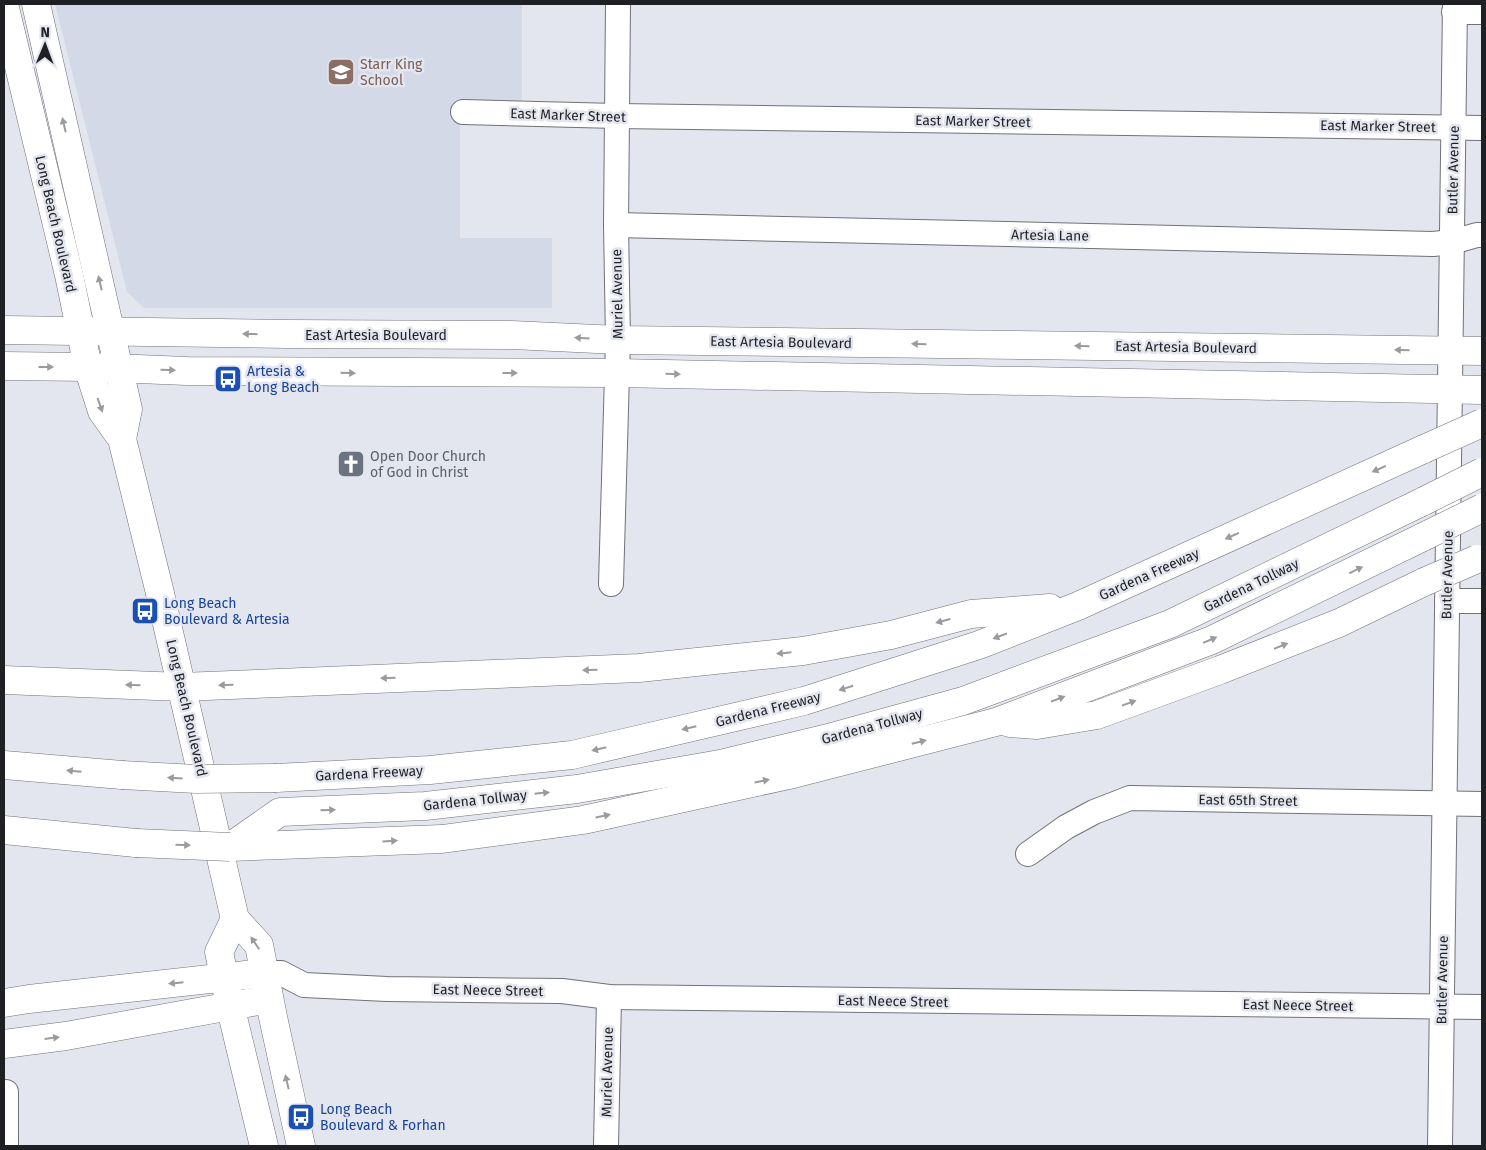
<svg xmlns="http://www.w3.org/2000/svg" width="1486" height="1150" viewBox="0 0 1486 1150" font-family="'Fira Sans',sans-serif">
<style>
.built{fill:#d4d9e8}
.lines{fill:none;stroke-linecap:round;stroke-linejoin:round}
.minor-casing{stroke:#707279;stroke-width:26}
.major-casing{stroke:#707279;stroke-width:29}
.highway-casing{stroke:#707279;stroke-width:29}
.minor{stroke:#fff;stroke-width:24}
.major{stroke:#fff;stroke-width:28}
.highway{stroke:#fff;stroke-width:28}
.highway-bridge-casing{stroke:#707279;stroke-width:29;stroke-linecap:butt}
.highway-bridge{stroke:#fff;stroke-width:28}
.oneway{fill:#9a9b9c}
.labels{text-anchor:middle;stroke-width:5;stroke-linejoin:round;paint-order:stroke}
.education-label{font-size:14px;fill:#785e54;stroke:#e4e6ef;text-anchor:start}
.street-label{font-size:14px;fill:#1f2023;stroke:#e4e6ef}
.transit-label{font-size:14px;fill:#164399;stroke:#e4e6ef;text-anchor:start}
.worship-label{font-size:14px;fill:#5b616d;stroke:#e4e6ef;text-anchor:start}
</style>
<rect width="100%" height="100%" fill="#e4e6ef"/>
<polygon class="built" points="55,4 522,4 522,105 460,106 460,238 552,238 552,308 144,308 127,292"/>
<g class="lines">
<g class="minor-casing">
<g id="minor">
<polyline points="1454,12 1482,12"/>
<polyline points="463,112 617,116 1482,128"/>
<polyline points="616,225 1433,244 1452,242 1477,235 1482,235"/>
<polyline points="611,584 618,340 616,225 618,4"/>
<polyline points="1447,601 1482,601"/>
<polyline points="1028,854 1066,827 1094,812 1130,798 1482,804"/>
<polyline points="264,973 281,973 304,985 387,989 562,991 609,997 1482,1007"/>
<polyline points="6,1146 6,1092"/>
<polyline points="606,1146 609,997"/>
<polyline points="1440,1146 1455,4"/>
</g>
</g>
<g class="major-casing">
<g id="major">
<polyline points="4,4 69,275 88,367 102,411 122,439 159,589 235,919 259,945 273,1017 301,1146"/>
<polyline points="36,4 128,409 122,439"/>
<polyline points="4,330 288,334 512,335 618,340 1482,351"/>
<polyline points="4,366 88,367 187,371 617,373 1482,390"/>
<polyline points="235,919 219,952 230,1005 264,1146"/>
</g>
</g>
<g class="highway-casing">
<g id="highway">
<polyline points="4,680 182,687 639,668 803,651 891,635 971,614 1050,608"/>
<polyline points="1010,723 1037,725 1097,715 1220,670 1339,623 1424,582"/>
<polyline points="4,765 122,775"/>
<polyline points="276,778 430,770 572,755 804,701 979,645 1078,606 1424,449"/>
<polyline points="4,830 136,843"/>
<polyline points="230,847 280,812 425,806 577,789 720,764 832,737 963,701 1170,624 1424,501"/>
<polyline points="230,847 442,839 583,820 793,774 996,722 1212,640 1423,537"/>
<polyline points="4,1003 29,999 264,973"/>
<polyline points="4,1044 66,1036 269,999"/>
</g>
</g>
<use href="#minor" class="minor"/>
<use href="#major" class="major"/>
<use href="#highway" class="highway"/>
<g class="highway-bridge-casing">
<g id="highway-bridge">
<polyline points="1424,449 1482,423"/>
<polyline points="1424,501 1482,472"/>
<polyline points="1423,537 1482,508"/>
<polyline points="1424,582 1477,559"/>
<polyline points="122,775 196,779 276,778"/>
<polyline points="136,843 230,847"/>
</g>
</g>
<use href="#highway-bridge" class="highway-bridge"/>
</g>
<defs><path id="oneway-solid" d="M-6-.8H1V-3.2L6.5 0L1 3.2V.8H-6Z" transform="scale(1.25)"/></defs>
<g class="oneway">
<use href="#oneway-solid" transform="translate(64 125) rotate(-103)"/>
<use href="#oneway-solid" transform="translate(100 283) rotate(-103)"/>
<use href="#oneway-solid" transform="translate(250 334) rotate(-179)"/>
<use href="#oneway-solid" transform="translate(582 338) rotate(-177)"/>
<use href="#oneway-solid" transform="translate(919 344) rotate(-179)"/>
<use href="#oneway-solid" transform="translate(1082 346) rotate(-179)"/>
<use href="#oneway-solid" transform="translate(1402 350) rotate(-179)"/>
<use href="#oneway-solid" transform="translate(46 367)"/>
<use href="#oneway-solid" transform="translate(168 370) rotate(2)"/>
<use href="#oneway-solid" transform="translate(348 373) rotate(1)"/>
<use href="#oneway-solid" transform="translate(510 373)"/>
<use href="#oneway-solid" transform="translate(673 374) rotate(1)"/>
<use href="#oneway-solid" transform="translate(100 405) rotate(70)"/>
<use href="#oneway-solid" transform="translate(1379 469) rotate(156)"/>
<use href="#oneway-solid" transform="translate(1232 536) rotate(156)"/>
<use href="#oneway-solid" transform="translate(1356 570) rotate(-26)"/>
<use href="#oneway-solid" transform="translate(943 621) rotate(165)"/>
<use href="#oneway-solid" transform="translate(1000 636) rotate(159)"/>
<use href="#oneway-solid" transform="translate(1210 640) rotate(-23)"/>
<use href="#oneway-solid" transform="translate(1281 646) rotate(-22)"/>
<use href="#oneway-solid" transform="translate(784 653) rotate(174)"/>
<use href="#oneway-solid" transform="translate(590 670) rotate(178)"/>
<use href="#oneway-solid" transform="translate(388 678) rotate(178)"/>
<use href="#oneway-solid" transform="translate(133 685) rotate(-178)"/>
<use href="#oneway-solid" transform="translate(226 685) rotate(178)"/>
<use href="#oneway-solid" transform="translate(846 688) rotate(162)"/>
<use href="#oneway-solid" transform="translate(1058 699) rotate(-21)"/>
<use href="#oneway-solid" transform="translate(1129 703) rotate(-20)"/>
<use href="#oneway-solid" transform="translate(689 728) rotate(167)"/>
<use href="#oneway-solid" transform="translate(919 742) rotate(-14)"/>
<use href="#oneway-solid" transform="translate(599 749) rotate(167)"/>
<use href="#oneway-solid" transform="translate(74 771) rotate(-175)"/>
<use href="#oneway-solid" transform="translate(175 778) rotate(-177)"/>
<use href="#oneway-solid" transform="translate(762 781) rotate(-12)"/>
<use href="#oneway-solid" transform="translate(542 793) rotate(-6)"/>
<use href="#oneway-solid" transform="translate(328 810) rotate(-2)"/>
<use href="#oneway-solid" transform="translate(603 816) rotate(-12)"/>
<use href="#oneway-solid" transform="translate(390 841) rotate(-3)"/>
<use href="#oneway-solid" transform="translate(183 845) rotate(2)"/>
<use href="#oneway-solid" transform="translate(255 943) rotate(-124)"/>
<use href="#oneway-solid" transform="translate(176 983) rotate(174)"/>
<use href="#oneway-solid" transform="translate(52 1038) rotate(-7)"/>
<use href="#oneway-solid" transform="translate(287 1082) rotate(-103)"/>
</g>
<defs>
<g id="school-square" transform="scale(1.4375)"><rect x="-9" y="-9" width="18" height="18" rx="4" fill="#8d6e63" stroke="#e4e6ef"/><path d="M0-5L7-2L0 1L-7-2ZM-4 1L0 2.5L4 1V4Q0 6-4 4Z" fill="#fff"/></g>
<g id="bus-square" transform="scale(1.4375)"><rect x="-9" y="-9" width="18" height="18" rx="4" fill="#1a4fb4" stroke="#e4e6ef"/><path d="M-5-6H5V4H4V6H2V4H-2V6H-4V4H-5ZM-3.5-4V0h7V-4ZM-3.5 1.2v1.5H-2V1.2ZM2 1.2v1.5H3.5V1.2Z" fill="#fff"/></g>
<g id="church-square" transform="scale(1.4375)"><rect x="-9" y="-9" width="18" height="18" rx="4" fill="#6b7280" stroke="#e4e6ef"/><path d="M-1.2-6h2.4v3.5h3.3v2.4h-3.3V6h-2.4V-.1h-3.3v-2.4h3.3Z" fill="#fff"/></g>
</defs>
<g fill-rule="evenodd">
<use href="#school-square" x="341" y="72"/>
<use href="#bus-square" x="228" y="379"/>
<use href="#church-square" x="351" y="464"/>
<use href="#bus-square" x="145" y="611"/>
<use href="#bus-square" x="301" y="1117"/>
</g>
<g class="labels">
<g class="education-label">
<text x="360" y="69">Starr King<tspan x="360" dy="16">School</tspan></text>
</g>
<g class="street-label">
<text transform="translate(568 115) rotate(2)" y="5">East Marker Street</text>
<text transform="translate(973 121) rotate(1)" y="5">East Marker Street</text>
<text transform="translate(1378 126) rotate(1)" y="5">East Marker Street</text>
<text transform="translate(1453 170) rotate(-89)" y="5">Butler Avenue</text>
<text transform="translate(56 224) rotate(77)" y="5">Long Beach Boulevard</text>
<text transform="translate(1050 235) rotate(1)" y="5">Artesia Lane</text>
<text transform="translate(617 294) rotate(-91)" y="5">Muriel Avenue</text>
<text x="376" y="340">East Artesia Boulevard</text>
<text transform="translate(781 342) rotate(1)" y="5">East Artesia Boulevard</text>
<text transform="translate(1186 347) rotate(1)" y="5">East Artesia Boulevard</text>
<text transform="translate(1149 574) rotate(-24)" y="5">Gardena Freeway</text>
<text transform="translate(1447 575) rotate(-89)" y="5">Butler Avenue</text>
<text transform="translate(1251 585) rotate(-26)" y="5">Gardena Tollway</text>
<text transform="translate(187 708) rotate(77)" y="5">Long Beach Boulevard</text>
<text transform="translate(768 709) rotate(-14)" y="5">Gardena Freeway</text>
<text transform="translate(872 726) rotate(-15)" y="5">Gardena Tollway</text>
<text transform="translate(369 773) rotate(-3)" y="5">Gardena Freeway</text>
<text transform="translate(475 800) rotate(-6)" y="5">Gardena Tollway</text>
<text transform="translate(1248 800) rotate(1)" y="5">East 65th Street</text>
<text transform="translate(1442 980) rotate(-89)" y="5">Butler Avenue</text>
<text transform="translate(488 990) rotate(1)" y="5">East Neece Street</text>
<text transform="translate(893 1001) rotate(1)" y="5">East Neece Street</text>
<text transform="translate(1298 1005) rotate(1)" y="5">East Neece Street</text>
<text transform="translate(607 1072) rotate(-89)" y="5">Muriel Avenue</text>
</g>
<g class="transit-label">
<text x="247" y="376">Artesia &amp;<tspan x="247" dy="16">Long Beach</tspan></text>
<text x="164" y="608">Long Beach<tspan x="164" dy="16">Boulevard &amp; Artesia</tspan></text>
<text x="320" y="1114">Long Beach<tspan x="320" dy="16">Boulevard &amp; Forhan</tspan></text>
</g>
<g class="worship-label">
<text x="370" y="461">Open Door Church<tspan x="370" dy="16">of God in Christ</tspan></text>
</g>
</g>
<rect width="1486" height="1150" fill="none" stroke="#1f2023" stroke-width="10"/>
<g transform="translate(45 45) rotate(1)" stroke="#e4e6ef" stroke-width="4" paint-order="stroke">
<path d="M0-4L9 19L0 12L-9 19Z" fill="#1f2023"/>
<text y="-8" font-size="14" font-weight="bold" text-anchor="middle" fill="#1f2023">N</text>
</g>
</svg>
